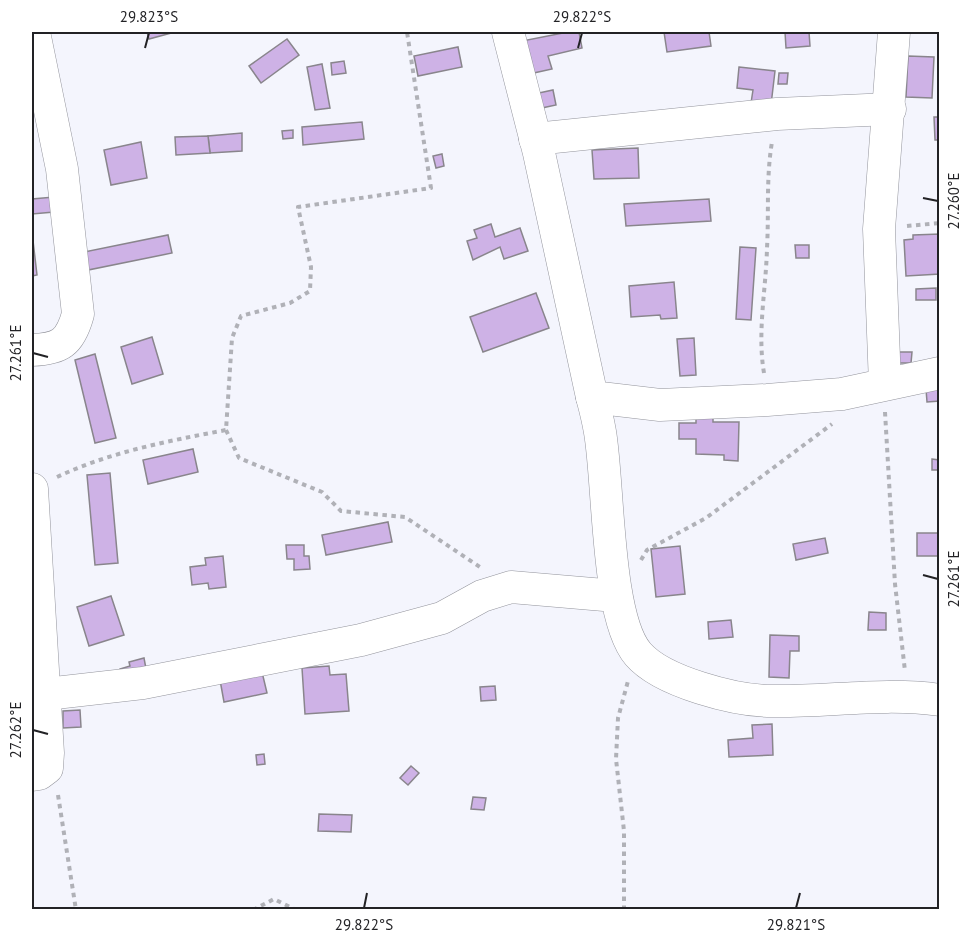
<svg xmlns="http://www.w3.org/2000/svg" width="971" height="941" viewBox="0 0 971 941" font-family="'PT Sans',sans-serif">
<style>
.building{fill:#ceb2e6;stroke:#89858c;stroke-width:1.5}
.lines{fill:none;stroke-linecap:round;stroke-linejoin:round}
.minor-casing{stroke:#93949c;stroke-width:33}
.path{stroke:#b0b1b7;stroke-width:4;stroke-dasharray:4.5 4.5;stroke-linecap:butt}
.minor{stroke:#fff;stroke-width:32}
.ticks{fill:none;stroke:#222225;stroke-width:2}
.neatline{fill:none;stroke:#222225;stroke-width:2}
.ticks-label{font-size:15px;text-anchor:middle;fill:#222225}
</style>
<rect width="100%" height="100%" fill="#f4f5fd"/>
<g class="building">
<polygon points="147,32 175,32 149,39"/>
<polygon points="568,32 579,32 582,48 548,56 552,69 529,74 522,41"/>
<polygon points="664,32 709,32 711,46 667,52"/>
<polygon points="785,32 809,32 810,46 786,48"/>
<polygon points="287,39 299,55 261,83 249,66"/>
<polygon points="458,47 462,67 418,76 414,56"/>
<polygon points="908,56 934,57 932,98 906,97"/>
<polygon points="344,61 346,73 332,75 331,63"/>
<polygon points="322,64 330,108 315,110 307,67"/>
<polygon points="739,67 775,71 771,105 751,103 753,90 737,88"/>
<polygon points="779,73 788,73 787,84 778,84"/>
<polygon points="553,90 556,105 537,109 534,94"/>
<polygon points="934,117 940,117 940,140 935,140"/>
<polygon points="362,122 364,139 303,145 302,127"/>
<polygon points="293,130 293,138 283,139 282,131"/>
<polygon points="242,133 242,151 210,153 208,136"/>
<polygon points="208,136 210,153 176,155 175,137"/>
<polygon points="141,142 147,178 111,185 104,150"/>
<polygon points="638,148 639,178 594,179 592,150"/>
<polygon points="442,154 444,166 436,168 433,156"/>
<polygon points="54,197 54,212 32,214 32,199"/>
<polygon points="709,199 711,221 626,226 624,204"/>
<polygon points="491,224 495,237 520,228 528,251 504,259 500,247 473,260 467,241 477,238 474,230"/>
<polygon points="32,232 37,275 32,276"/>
<polygon points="940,234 940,274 906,276 904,240 913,239 913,235"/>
<polygon points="168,235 172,253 88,270 84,252"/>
<polygon points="795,245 809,245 809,258 796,258"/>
<polygon points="740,247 756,248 751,320 736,319"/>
<polygon points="674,282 677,318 661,319 660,315 631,317 629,286"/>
<polygon points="936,288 936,300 916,300 916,289"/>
<polygon points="536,293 549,328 483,352 470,317"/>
<polygon points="152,337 163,374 132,384 121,347"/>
<polygon points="694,338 696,375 680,376 677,339"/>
<polygon points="890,352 912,352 911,363 890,363"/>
<polygon points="95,354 116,438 95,443 75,360"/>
<polygon points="940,387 940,401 927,402 926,389"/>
<polygon points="696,414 713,414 713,422 739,422 738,461 724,460 724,455 696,454 696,439 679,439 679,423 696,423"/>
<polygon points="193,449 198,472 148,484 143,460"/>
<polygon points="932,459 939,460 938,470 932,470"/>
<polygon points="110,473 118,563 95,565 87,475"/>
<polygon points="388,522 392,542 326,555 322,535"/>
<rect x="917" y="533" width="23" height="23"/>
<polygon points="825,538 828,553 796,560 793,544"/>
<polygon points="286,545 304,545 304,556 309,556 310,569 294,570 294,559 287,559"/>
<polygon points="680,546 685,594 656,597 651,549"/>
<polygon points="223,556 226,587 209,589 208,583 192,585 190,567 206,565 205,558"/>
<polygon points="111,596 124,635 89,646 77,607"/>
<polygon points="869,612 886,613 886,630 868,630"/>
<polygon points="731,620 733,637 709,639 708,622"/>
<polygon points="770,635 799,636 799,651 790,651 789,678 769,677"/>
<polygon points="144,658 147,674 122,679 120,669 130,666 129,662"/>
<polygon points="329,666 330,675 346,674 349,711 305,714 302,668"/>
<polygon points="262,672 267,693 224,702 220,680"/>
<polygon points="495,686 496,700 481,701 480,687"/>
<polygon points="80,710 81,727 63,728 63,711"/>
<polygon points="772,724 773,755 729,757 728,740 753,738 752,725"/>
<polygon points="264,754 265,764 257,765 256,755"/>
<polygon points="411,766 419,773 408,785 400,778"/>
<polygon points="473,797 486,798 484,810 471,809"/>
<polygon points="319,814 352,815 351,832 318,831"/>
</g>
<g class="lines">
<g class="minor-casing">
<g id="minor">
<polyline points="508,32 539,153 592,397 660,405 767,400 842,394 940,373"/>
<polyline points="535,139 777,114 890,109"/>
<path d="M32 350C60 349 70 343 78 314L62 169 34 32"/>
<polyline points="885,384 879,229 894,32"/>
<path d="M592 397C595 408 598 420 600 432 609 484 606 617 638 654 662 682 736 701 772 701 828 702 884 692 940 700"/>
<polyline points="32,489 48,753 47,768 39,774 32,775"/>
<polyline points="46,694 143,683 361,640 442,618 482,596 511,587 616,596"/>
</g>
</g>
<g class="path">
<polyline points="907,226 940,223"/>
<path d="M764 373C757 332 766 290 767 248 769 212 766 177 772 142"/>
<polyline points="885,412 895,584 905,671"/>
<polyline points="226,430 239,458 322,492 341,511 405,517 480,567"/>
<path d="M57 477C110 452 168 441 226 430L232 338 241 316 290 303 310 291 311 267 298 207 431 188 407 32"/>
<polyline points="641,560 647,550 706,518 832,424"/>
<polyline points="58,795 76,910"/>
<polyline points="253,910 274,899 296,910"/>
<polyline points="624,910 624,831 616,759 618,718 628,681"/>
</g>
<use href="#minor" class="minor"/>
</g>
<path class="ticks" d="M145 48 149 33M578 48 582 33M923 198 938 201M33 353 48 357M923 575 938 579M33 730 48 734M364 908 367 893M796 908 800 893"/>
<rect width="971" height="941" fill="none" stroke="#ffffff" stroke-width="66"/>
<rect x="33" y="33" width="905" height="875" class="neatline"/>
<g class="ticks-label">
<text x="149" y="22">29.823°S</text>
<text x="582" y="22">29.822°S</text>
<text transform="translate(954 201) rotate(-90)" y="5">27.260°E</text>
<text transform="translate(16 353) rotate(-90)" y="5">27.261°E</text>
<text transform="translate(954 579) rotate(-90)" y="5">27.261°E</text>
<text transform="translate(16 730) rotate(-90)" y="5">27.262°E</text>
<text x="364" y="930">29.822°S</text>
<text x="796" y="930">29.821°S</text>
</g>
</svg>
